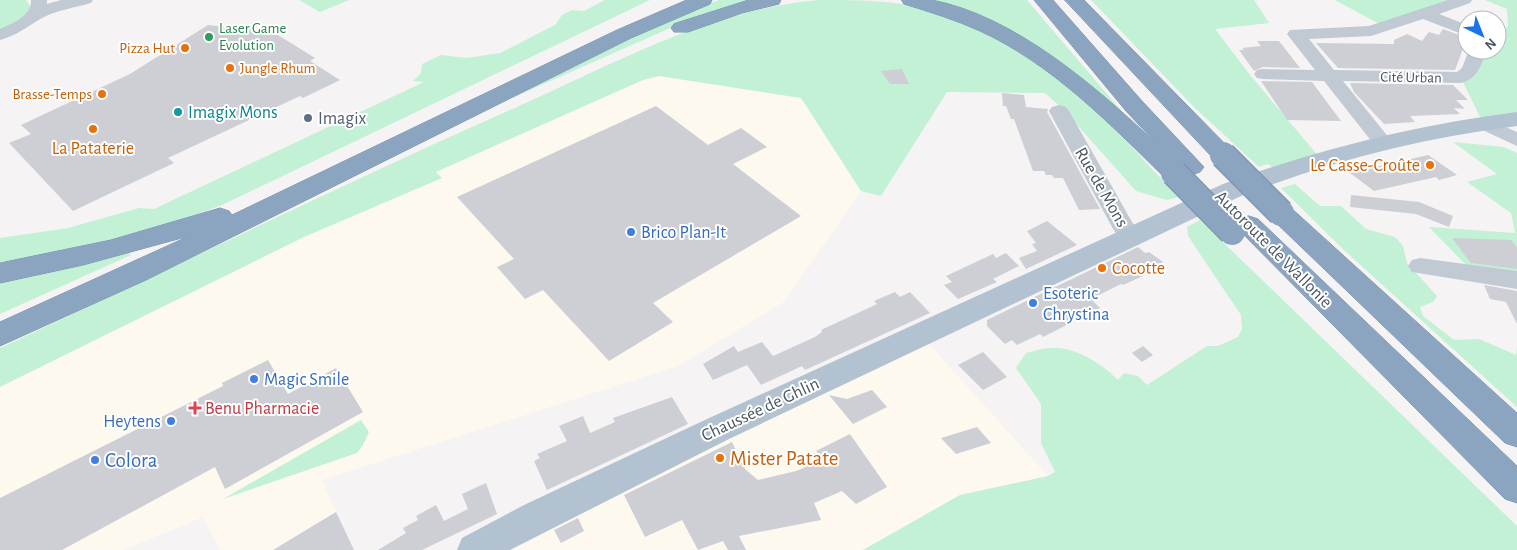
<svg xmlns="http://www.w3.org/2000/svg" width="1517" height="550" viewBox="0 0 1517 550" font-family="'Alegreya Sans',sans-serif">
<style>
.commercial{fill:#fdf9ef}
.green{fill:#c3f1d5}
.building{fill:#cdcfd5}
.lines{fill:none;stroke-linecap:round;stroke-linejoin:round}
.highway-casing{stroke:#7690ad;stroke-width:1}
.minor{fill:#c1cad2;fill-rule:evenodd}
.major{fill:#b3c2d1;fill-rule:evenodd}
.highway{fill:#8ba5c1;fill-rule:evenodd}
.highway-bridge-casing{stroke:#7690ad;stroke-width:28;stroke-linecap:butt}
.highway-bridge{stroke:#8ba5c1;stroke-width:26}
.leisure-dot{fill:#2e9e5b;stroke:#fff;stroke-width:2}
.food-dot{fill:#e8710a;stroke:#fff;stroke-width:2}
.culture-dot{fill:#0f9aa8;stroke:#fff;stroke-width:2}
.service-dot{fill:#5c6f8a;stroke:#fff;stroke-width:2}
.shop-dot{fill:#3f7fe0;stroke:#fff;stroke-width:2}
.health-dot{fill:#e0444e;stroke:#fff;stroke-width:2}
.labels{text-anchor:middle;stroke-width:4;stroke-linejoin:round;paint-order:stroke}
.far-leisure-label{font-size:15px;fill:#27864d;stroke:#fff;text-anchor:start}
.far-food-label{font-size:15px;fill:#c56008;stroke:#fff;text-anchor:end}
.far-street-label{font-size:15px;fill:#4a5661;stroke:#fff}
.culture-label{font-size:18px;fill:#0d838f;stroke:#fff;text-anchor:start}
.service-label{font-size:18px;fill:#4e5e75;stroke:#fff;text-anchor:start}
.food-label{font-size:18px;fill:#c56008;stroke:#fff}
.street-label{font-size:18px;fill:#4a5661;stroke:#fff}
.shop-label{font-size:18px;fill:#366cbe;stroke:#fff;text-anchor:start}
.health-label{font-size:18px;fill:#be3a42;stroke:#fff;text-anchor:start}
.near-food-label{font-size:21px;fill:#c56008;stroke:#fff;text-anchor:start}
.near-shop-label{font-size:21px;fill:#366cbe;stroke:#fff;text-anchor:start}
</style>
<rect width="100%" height="100%" fill="#f5f3f3"/>
<g class="commercial">
<polygon points="659,76 802,98 861,191 784,302 678,366 322,480 353,550 220,550 203,517 124,550 0,550 0,368 128,303 643,80"/>
<polygon points="920,334 1048,476 960,495 863,550 501,550"/>
</g>
<g class="green">
<polygon points="0,0 26,0 31,7 25,16 0,31"/>
<polygon points="299,0 349,0 320,12"/>
<path d="M605 0H650L222 205C150 232 76 252 0 262V238L68 228 139 208 154 209 424 82 413 81 421 73 422 64 441 55 467 58 500 53 555 25 562 15 572 10 584 11Z"/>
<polygon points="719,0 756,0 677,25 471,116 676,16"/>
<path d="M819 0C847 0 875 0 902 4 966 16 1024 50 1074 91 1110 120 1146 163 1178 197L1167 200 1136 191 1063 109 1045 93 947 92 881 196 861 191 801 98 659 76 643 80 436 172 442 178 304 237 0 387V348L7 345C178 265 347 182 519 106 615 63 712 9 819 0Z"/>
<polygon points="923,0 1027,0 1135,127 1065,68"/>
<polygon points="1091,0 1254,0 1269,23 1215,29 1250,75 1320,158 1278,171 1268,164 1259,167 1195,108"/>
<polygon points="1335,0 1464,0 1385,27"/>
<polygon points="1485,0 1517,0 1517,119 1483,123 1461,78 1478,50 1497,50 1497,34 1508,26 1507,9"/>
<polygon points="1453,142 1504,147 1517,153 1517,272 1467,266 1429,227 1515,233 1511,213 1467,182 1497,174"/>
<polygon points="1295,184 1320,206 1341,206 1366,229 1395,237 1403,246 1407,263 1437,296 1433,302 1420,307 1423,316 1454,340 1479,339 1516,355 1517,347 1517,407 1345,251 1281,188"/>
<path d="M1200 220 1517 526V550H863L960 495 1048 476 1055 472 1041 443V404L1016 368 1026 353C1034 351 1042 348 1050 348 1074 346 1101 363 1118 380L1124 373 1138 376 1147 385 1207 346H1218L1238 337 1242 329 1241 315 1188 236 1187 227Z"/>
<polygon points="128,252 131,255 0,314 0,279"/>
<polygon points="361,420 369,432 363,445 357,453 223,499"/>
</g>
<g class="building">
<polygon points="208,25 273,32 315,58 310,61 340,80 303,98 300,96 168,158 174,163 73,211 9,143 31,134 21,125 130,74"/>
<polygon points="1443,29 1467,38 1455,70 1338,68 1316,43 1394,44 1394,40 1407,34 1422,41 1429,32 1439,35"/>
<polygon points="1257,41 1279,41 1300,68 1263,67 1254,71 1239,50 1244,50 1242,48 1261,46"/>
<polygon points="902,69 909,84 890,84 881,71"/>
<polygon points="1261,81 1312,82 1341,121 1287,120"/>
<polygon points="1350,83 1453,85 1468,100 1456,100 1465,109 1454,108 1460,114 1410,116 1415,122 1384,124 1354,92"/>
<polygon points="1002,93 1024,95 1026,107 1048,109 1047,112 1100,209 1079,210 1063,178 1054,178 1052,175 1046,175 1044,171 1033,171 1014,119 1011,119 1006,106 1003,106"/>
<polygon points="656,106 708,145 741,128 767,147 733,164 801,216 653,303 673,322 609,361 543,290 525,299 497,267 514,259 457,197"/>
<polygon points="1428,155 1457,175 1439,180 1436,177 1374,191 1350,173"/>
<polygon points="1351,195 1419,202 1453,216 1449,227 1416,214 1350,207"/>
<polygon points="1047,221 1077,245 1026,269 1019,258 1037,251 1032,244 1036,243 1027,231"/>
<polygon points="1452,238 1511,240 1517,247 1517,269 1471,263"/>
<polygon points="1138,247 1145,253 1149,252 1163,262 1140,273 1143,276 1123,285 1121,284 1091,299 1100,308 1043,337 1040,334 1017,345 1012,340 1005,344 987,326 987,320"/>
<polygon points="1006,253 1019,266 993,279 997,282 958,299 944,285 952,282 946,276 993,254 996,258"/>
<polygon points="1484,285 1517,291 1517,324 1506,302 1490,299"/>
<polygon points="895,292 900,297 910,292 930,313 805,370 802,366 761,385 747,365 713,380 703,364 734,346 738,352 762,342 773,356 815,337 822,332 821,330 877,304 874,301"/>
<polygon points="1143,346 1153,355 1142,362 1132,353"/>
<polygon points="983,352 1007,377 983,390 958,365"/>
<polygon points="268,360 288,394 336,368 363,412 225,489 215,467 62,550 0,550 0,498 223,386 222,383"/>
<polygon points="872,390 887,407 853,424 829,395 847,399"/>
<polygon points="672,397 688,424 547,490 534,461 540,458 537,454 567,441 559,426 583,416 590,433 615,422 613,418"/>
<polygon points="977,427 991,443 956,454 941,438"/>
<polygon points="850,434 887,487 856,504 842,491 814,503 821,520 739,536 746,550 728,550 723,541 698,550 682,520 645,537 624,495 732,442 745,469 758,480 796,471 824,459 816,451"/>
<polygon points="486,483 497,514 422,550 378,550 406,533 403,528 418,520 416,516 436,505 444,521 468,509 462,494"/>
<polygon points="336,512 354,550 273,550"/>
<polygon points="578,518 584,531 561,543 554,530"/>
</g>
<g class="lines">
<g class="highway-casing">
<g id="highway">
<polygon points="687,0 712,0 710,4 631,38 146,280 0,346 0,322 189,236 83,265 0,283 0,263 111,240 220,208 229,211 232,215 617,30"/>
<polygon points="749,0 781,0 779,4 742,13 688,32 674,32 671,28 674,24"/>
<path d="M902 0C911 0 923 0 932 0 1015 16 1096 87 1156 143L1126 111 1034 0H1053L1142 101 1204 167 1200 172 1192 175 1186 173 1183 178 1174 181 1165 178C1110 124 1052 64 980 31 956 20 930 12 904 4Z"/>
<polygon points="1065,0 1084,0 1231,150 1235,155 1231,160 1223,162 1215,160"/>
<polygon points="1281,204 1290,207 1517,413 1517,447 1505,443 1272,219 1268,213 1272,207"/>
<polygon points="1249,216 1258,219 1517,466 1517,503 1505,499 1240,231 1236,225 1240,219"/>
</g>
</g>
<g class="minor">
<path d="M31 0H47V4L61 0H93L91 3C74 8 57 10 42 18 28 26 16 36 0 40V29C13 23 32 16 31 0Z"/>
<path d="M1448 0H1472L1470 3 1439 14 1467 25V36L1423 19 1371 36 1309 39 1334 70 1457 72 1462 68 1469 50H1487C1481 65 1478 79 1461 83L1343 81 1390 139 1393 143 1390 147 1383 149 1376 147 1324 81 1263 79 1257 78 1254 74 1257 70 1263 69 1315 70 1287 34 1290 30 1369 26Z"/>
<path d="M1059 105 1066 107 1069 111 1132 222 1142 236 1139 242C1125 245 1119 239 1112 227L1049 111 1052 107Z"/>
<polygon points="1483,117 1517,132 1517,146 1476,127 1473,123 1476,119"/>
<polygon points="1420,258 1517,271 1517,289 1412,272 1408,266 1412,260"/>
</g>
<path class="major" d="M1517 112V126C1421 138 1331 161 1241 196L729 439 510 550H457L462 538 524 505 707 419 1223 184C1319 149 1416 125 1517 112Z"/>
<use href="#highway" class="highway"/>
<g class="highway-bridge-casing">
<g id="highway-bridge">
<polyline points="1223,155 1281,213"/>
<polyline points="1174,173 1232,232"/>
</g>
</g>
<use href="#highway-bridge" class="highway-bridge"/>
</g>
<circle class="leisure-dot" cx="209" cy="37" r="5"/>
<g class="food-dot">
<circle cx="185" cy="48" r="5"/>
<circle cx="230" cy="68" r="5"/>
<circle cx="102" cy="94" r="5"/>
<circle cx="93" cy="129" r="5"/>
<circle cx="1430" cy="165" r="5"/>
<circle cx="1102" cy="268" r="5"/>
<circle cx="720" cy="458" r="5"/>
</g>
<circle class="culture-dot" cx="178" cy="112" r="5"/>
<circle class="service-dot" cx="308" cy="118" r="5"/>
<g class="shop-dot">
<circle cx="631" cy="232" r="5"/>
<circle cx="1033" cy="303" r="5"/>
<circle cx="254" cy="379" r="5"/>
<circle cx="171" cy="421" r="5"/>
<circle cx="95" cy="460" r="5"/>
</g>
<path class="health-dot" d="M192.5 400.5h5v5h5v5h-5v5h-5v-5h-5v-5h5z"/>
<g class="labels">
<g class="far-leisure-label">
<text x="219" y="33">Laser Game<tspan x="219" dy="17">Evolution</tspan></text>
</g>
<g class="far-food-label">
<text x="175" y="53">Pizza Hut</text>
<text x="240" y="73" text-anchor="start">Jungle Rhum</text>
<text x="92" y="99">Brasse-Temps</text>
</g>
<g class="far-street-label">
<text transform="translate(1411 77) rotate(1)" y="5">Cité Urban</text>
</g>
<g class="culture-label">
<text x="188" y="118">Imagix Mons</text>
</g>
<g class="service-label">
<text x="318" y="124">Imagix</text>
</g>
<g class="food-label">
<text x="93" y="154">La Pataterie</text>
<text x="1420" y="171" text-anchor="end">Le Casse-Croûte</text>
<text x="1112" y="274" text-anchor="start">Cocotte</text>
</g>
<g class="street-label">
<text transform="translate(1102 187) rotate(60)" y="6">Rue de Mons</text>
<text transform="translate(1274 249) rotate(45)" y="6">Autoroute de Wallonie</text>
<text transform="translate(760 409) rotate(-25)" y="6">Chaussée de Ghlin</text>
</g>
<g class="shop-label">
<text x="641" y="238">Brico Plan-It</text>
<text x="1043" y="299">Esoteric<tspan x="1043" dy="21">Chrystina</tspan></text>
<text x="264" y="385">Magic Smile</text>
<text x="161" y="427" text-anchor="end">Heytens</text>
</g>
<g class="health-label">
<text x="205" y="414">Benu Pharmacie</text>
</g>
<g class="near-food-label">
<text x="730" y="465">Mister Patate</text>
</g>
<g class="near-shop-label">
<text x="105" y="467">Colora</text>
</g>
</g>
<g transform="translate(1482 35) rotate(137)"><circle r="24" fill="#ffffff" stroke="#b7bbc0"/>
<path d="M0-4L9 19L0 12L-9 19Z" fill="#1a73e8"/>
<text y="-8" font-size="14" font-weight="bold" text-anchor="middle" fill="#4a5661">N</text>
</g>
</svg>
